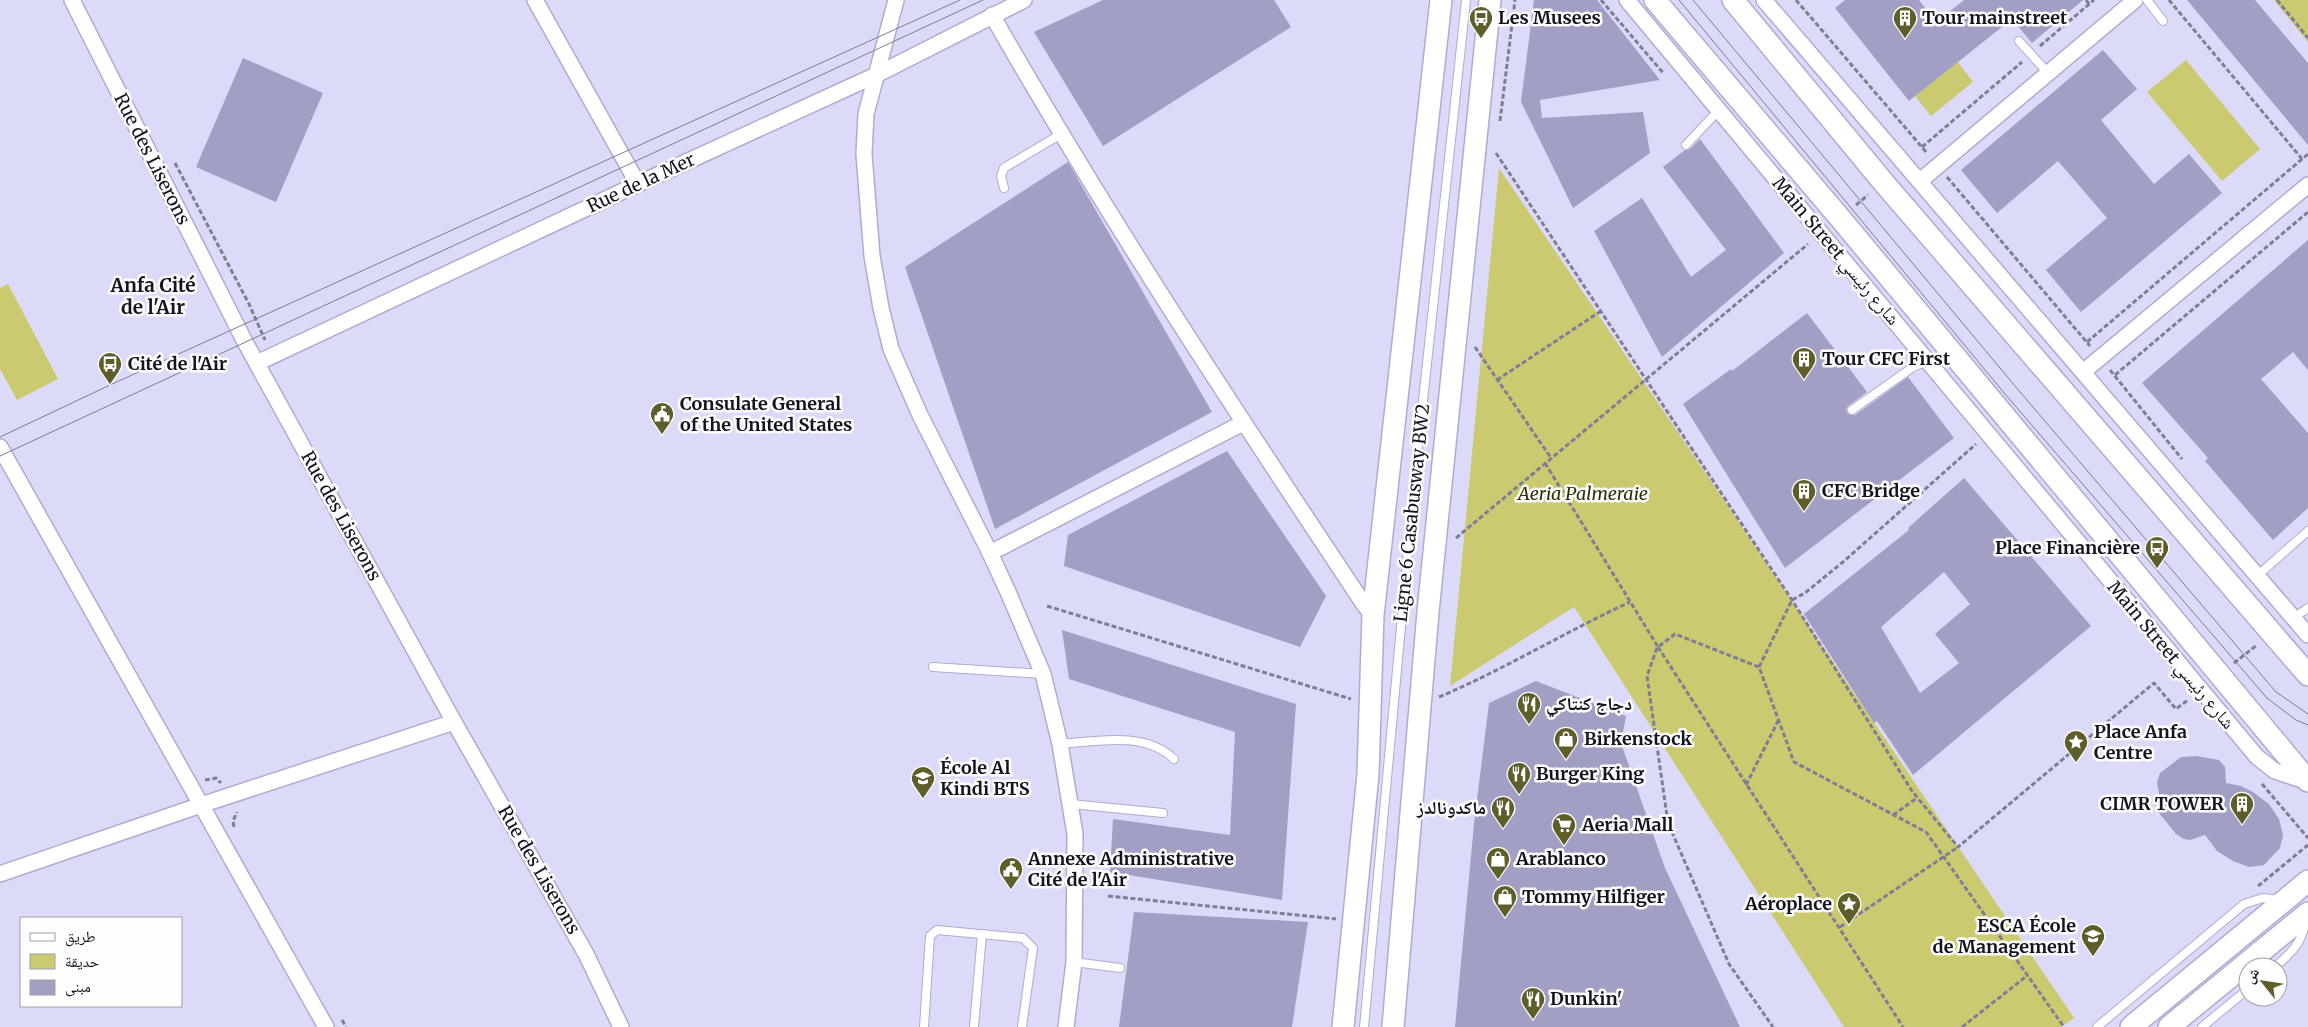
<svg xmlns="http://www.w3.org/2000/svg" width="2308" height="1027" viewBox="0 0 2308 1027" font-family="Merriweather,'Noto Naskh Arabic',serif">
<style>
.green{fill:#ccca71}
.building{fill:#a19fc4;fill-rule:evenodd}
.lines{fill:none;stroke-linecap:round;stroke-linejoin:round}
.lane-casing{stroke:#aeacd1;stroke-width:10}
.street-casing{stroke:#aeacd1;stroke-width:18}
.secondary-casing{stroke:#aeacd1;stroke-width:24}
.path{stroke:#7f7e95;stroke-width:3;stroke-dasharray:5 2.5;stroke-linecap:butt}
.lane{stroke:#fff;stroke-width:8}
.street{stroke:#fff;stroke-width:15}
.secondary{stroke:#fff;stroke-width:21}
.tram{stroke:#7e7d94;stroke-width:1}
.labels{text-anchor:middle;stroke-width:5;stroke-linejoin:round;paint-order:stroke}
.poi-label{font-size:18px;font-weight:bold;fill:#141321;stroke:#fefefe;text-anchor:start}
.street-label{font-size:18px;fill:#141321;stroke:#fefefe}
.park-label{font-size:18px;font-style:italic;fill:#302f06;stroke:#fefefe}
.neighbourhood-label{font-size:19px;font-weight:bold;fill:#141321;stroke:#fefefe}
</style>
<rect width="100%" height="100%" fill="#dbdaf9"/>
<g class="green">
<polygon points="2274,0 2308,0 2308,42"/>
<polygon points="2186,60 2260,149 2222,181 2147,92"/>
<polygon points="1958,62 1973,82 1931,116 1915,96"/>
<polygon points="1499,168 2074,1018 2061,1027 1844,1027 1574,607 1450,686"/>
<polygon points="8,284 58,379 17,400 0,369 0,288"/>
</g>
<g class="building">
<polygon points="1103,0 1274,0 1291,27 1103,146 1034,32"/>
<polygon points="1534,0 1597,0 1660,80 1540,100 1542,118 1643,112 1650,153 1573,208 1521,102"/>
<polygon points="1845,0 1919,0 1936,22 1964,0 2083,0 2032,43 2012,19 1909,101 1835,8"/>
<polygon points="2187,0 2255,0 2308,63 2308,145"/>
<polygon points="2103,50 2137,89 2101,120 2154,184 2189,154 2222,193 2081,312 2046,270 2107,218 2058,161 1997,213 1961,170"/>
<polygon points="243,58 323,93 276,202 196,167"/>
<polygon points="1700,139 1784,253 1662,357 1594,231 1642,198 1691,277 1726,250 1663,167 1685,150 1690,149"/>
<polygon points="1068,162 1212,412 995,529 905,267"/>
<polygon points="2308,240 2308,370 2293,352 2261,379 2308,433 2308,508 2273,540 2205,461 2208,458 2142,383"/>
<polygon points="1807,313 1867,392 1848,406 1846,410 1848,414 1855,415 1908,377 1954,438 1785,568 1683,404 1731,369 1732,371"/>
<polygon points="1227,451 1326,596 1300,647 1064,566 1068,535"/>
<path d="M1964 478 2091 626 1913 775 1877 721 1874 723 1804 614 1909 530 1908 528ZM1944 572 1970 604 1935 634 1959 663 1920 693 1881 627Z"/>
<polygon points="1062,630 1296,704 1282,900 1110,872 1113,819 1230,835 1235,732 1069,679"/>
<polygon points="1536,681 1626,716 1621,743 1665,868 1740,1027 1455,1027 1474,824 1489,703"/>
<polygon points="2196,756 2219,760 2225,767 2226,783 2241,786 2253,792 2269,804 2279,819 2283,835 2280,848 2264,865 2249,867 2233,861 2217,851 2205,835 2190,840 2184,839 2176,834 2159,813 2157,805 2160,800 2157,782 2160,773 2181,757"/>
<polygon points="1134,912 1308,922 1292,1027 1119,1027"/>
</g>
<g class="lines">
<g class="lane-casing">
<g id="lane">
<polyline points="2147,0 2163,21"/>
<polyline points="2019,41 2048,73"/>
<polyline points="1686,145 1719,110"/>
<polyline points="1004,188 1001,176 1004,168 1061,134"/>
<polyline points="1852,410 1913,367 1927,361"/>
<polyline points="2257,576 2308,531"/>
<polyline points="2293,618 2308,608"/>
<polyline points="933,667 1043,674"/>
<path d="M1060 744C1097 741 1145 731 1174 759"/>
<polyline points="1071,804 1163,813"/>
<polyline points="1074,962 1120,968"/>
<path d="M2275 967C2290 954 2302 943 2305 923"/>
<polyline points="924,1027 930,936 937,930 1023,938 1033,948 1022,1027"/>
<polyline points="974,1027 982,934"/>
<polyline points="1364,1027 1415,475 1466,0"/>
<polyline points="2097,1027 2244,904 2263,898 2278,900"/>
<polyline points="2202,1027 2248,989"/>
</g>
</g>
<g class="street-casing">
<g id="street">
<polyline points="72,0 245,342 454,722 586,954 621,1027"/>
<polyline points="535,0 638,184"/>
<polyline points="896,0 866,114 864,154 872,256 881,308 891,349 920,415 990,553 1008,592 1043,674 1060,744 1075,834 1074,962 1066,1027"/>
<polyline points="1627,0 2257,757 2275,771 2308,782"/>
<polyline points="1764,0 2308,635"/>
<path d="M992 15C1107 217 1236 412 1365 606L1373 615"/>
<polyline points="1920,181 2135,0"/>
<polyline points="257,363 638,184 876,75 1024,0"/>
<polyline points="2083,372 2308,185"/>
<polyline points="0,447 326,1027"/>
<polyline points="990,553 1243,423"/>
<polyline points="0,874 201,805 454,722"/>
</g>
</g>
<g class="secondary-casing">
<g id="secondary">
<polyline points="1655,0 1840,218 2308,781"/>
<polyline points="1733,0 1884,183 2308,675"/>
<polyline points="1343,1027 1368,774 1373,615 1441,0"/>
<polyline points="1393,1027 1428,612 1490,0"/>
<polyline points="2131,1027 2308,881"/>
<polyline points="2169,1027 2308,913"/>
</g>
</g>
<g class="path">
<polyline points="1601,0 1664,74"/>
<polyline points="1796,0 1927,153"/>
<polyline points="2086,0 2089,4"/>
<polyline points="2169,0 2302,159"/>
<polyline points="2277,0 2308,38"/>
<polyline points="2040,46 2094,0"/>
<polyline points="1500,121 1515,0"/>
<polyline points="1922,147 2022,62"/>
<polyline points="1496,153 1792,600 1912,791 1958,847 2154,683 2176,709 2188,700"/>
<polyline points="175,163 249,304 265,340"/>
<polyline points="1947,177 2090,346"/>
<polyline points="1856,205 1868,195"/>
<polyline points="2087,342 2308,154"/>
<polyline points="1475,347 1551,458"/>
<polyline points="2110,370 2182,459"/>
<polyline points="2115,375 2308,212"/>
<polyline points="1497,380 1601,311"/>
<polyline points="1545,463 1658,647 1675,634 1759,667 1794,762 1926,832 2064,1027"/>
<polyline points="1456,538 1808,244"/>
<polyline points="1047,606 1351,699"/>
<polyline points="1658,647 1903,1027"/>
<polyline points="1657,648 1647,676 1668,823 1729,964 1773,1027"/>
<polyline points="2234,663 2257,645"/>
<polyline points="1759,667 1792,600 1805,593 1843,562 1976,444"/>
<path d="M1439 697C1505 669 1565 632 1630 602"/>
<polyline points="205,780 216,778 221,783"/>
<polyline points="2262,784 2308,838"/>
<polyline points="1746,785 1778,721"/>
<polyline points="1893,815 1917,798"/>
<polyline points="234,827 233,821 237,812"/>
<polyline points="2258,886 2308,845"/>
<polyline points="1108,896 1336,919"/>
<polyline points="1840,927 1958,847"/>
<polyline points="342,1020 346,1027"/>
<polyline points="1962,1027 2028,975"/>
</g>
<use href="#lane" class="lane"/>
<use href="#street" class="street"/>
<use href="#secondary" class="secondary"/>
<g class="tram">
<polyline points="1679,0 2005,394 2267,698 2296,720 2308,725"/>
<polyline points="1693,0 2015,386 2276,692 2308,714"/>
<polyline points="0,437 110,385 960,0"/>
<polyline points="0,456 983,0"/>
</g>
</g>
<defs>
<g id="bus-pin" transform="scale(1.25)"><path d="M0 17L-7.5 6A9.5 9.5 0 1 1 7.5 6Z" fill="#5f5e2a" stroke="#fefefe"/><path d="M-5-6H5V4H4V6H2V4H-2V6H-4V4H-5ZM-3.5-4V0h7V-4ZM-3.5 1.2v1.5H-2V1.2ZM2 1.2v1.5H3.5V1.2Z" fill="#fff"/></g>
<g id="building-pin" transform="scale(1.25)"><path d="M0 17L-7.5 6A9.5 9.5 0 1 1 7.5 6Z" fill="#5f5e2a" stroke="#fefefe"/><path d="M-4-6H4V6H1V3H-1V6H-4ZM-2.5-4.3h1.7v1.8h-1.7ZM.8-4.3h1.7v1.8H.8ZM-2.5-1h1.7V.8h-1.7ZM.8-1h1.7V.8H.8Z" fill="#fff"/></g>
<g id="civic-pin" transform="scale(1.25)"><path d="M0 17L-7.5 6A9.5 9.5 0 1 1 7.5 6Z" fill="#5f5e2a" stroke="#fefefe"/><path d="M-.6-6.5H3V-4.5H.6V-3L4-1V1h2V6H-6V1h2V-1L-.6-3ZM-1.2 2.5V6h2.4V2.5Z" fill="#fff"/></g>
<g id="restaurant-pin" transform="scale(1.25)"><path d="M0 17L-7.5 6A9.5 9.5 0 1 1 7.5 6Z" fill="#5f5e2a" stroke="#fefefe"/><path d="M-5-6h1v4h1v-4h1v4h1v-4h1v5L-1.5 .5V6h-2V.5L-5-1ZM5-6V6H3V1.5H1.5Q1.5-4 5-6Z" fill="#fff"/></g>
<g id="shop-pin" transform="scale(1.25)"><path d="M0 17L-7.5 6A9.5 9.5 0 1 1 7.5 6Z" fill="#5f5e2a" stroke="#fefefe"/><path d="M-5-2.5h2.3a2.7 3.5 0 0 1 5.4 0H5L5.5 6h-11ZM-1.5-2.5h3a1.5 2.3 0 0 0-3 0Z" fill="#fff"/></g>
<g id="sight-pin" transform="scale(1.25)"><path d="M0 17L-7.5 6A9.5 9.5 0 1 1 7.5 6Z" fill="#5f5e2a" stroke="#fefefe"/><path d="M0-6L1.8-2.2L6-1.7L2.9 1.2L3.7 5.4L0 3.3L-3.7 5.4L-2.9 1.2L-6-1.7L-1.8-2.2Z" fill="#fff"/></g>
<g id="school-pin" transform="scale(1.25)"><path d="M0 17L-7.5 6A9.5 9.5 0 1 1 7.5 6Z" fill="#5f5e2a" stroke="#fefefe"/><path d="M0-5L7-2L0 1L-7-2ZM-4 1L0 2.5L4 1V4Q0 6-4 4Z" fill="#fff"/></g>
<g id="supermarket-pin" transform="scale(1.25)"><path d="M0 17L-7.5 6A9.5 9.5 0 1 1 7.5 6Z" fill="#5f5e2a" stroke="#fefefe"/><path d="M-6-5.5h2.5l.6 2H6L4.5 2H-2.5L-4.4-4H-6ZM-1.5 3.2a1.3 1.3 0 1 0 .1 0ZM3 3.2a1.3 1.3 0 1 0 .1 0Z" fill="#fff"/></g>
<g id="university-pin" transform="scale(1.25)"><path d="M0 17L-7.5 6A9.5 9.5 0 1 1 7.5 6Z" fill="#5f5e2a" stroke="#fefefe"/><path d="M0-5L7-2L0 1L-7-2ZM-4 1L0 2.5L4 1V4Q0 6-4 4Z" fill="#fff"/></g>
</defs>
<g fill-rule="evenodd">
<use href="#bus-pin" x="1481" y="18"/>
<use href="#building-pin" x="1905" y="18"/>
<use href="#building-pin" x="1804" y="359"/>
<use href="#bus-pin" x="110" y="364"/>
<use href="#civic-pin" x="662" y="414"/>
<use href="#building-pin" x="1804" y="491"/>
<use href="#bus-pin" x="2157" y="548"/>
<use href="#restaurant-pin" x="1529" y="704"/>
<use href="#shop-pin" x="1566" y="739"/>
<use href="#sight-pin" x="2076" y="742"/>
<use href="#restaurant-pin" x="1519" y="774"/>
<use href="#school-pin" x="923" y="778"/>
<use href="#building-pin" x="2242" y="804"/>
<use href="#restaurant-pin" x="1503" y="808"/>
<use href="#supermarket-pin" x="1564" y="825"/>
<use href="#shop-pin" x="1498" y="859"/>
<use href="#civic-pin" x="1011" y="869"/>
<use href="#shop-pin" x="1505" y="897"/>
<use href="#sight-pin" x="1849" y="904"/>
<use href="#university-pin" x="2093" y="936"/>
<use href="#restaurant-pin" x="1533" y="999"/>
</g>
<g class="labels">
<g class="poi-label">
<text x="1498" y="24">Les Musees</text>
<text x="1922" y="24">Tour mainstreet</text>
<text x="1822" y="365">Tour CFC First</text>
<text x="128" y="370">Cité de l'Air</text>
<text x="680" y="410">Consulate General<tspan x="680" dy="21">of the United States</tspan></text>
<text x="1822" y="497">CFC Bridge</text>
<text x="2140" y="554" text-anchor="end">Place Financière</text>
<text x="1546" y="710">دجاج كنتاكي</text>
<text x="2094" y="738">Place Anfa<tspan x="2094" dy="21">Centre</tspan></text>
<text x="1584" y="745">Birkenstock</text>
<text x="940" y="774">École Al<tspan x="940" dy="21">Kindi BTS</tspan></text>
<text x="1536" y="780">Burger King</text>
<text x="2224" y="810" text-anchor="end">CIMR TOWER</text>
<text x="1486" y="814" text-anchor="end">ماكدونالدز</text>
<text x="1582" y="831">Aeria Mall</text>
<text x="1028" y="865">Annexe Administrative<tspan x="1028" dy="21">Cité de l'Air</tspan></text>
<text x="1516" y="865">Arablanco</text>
<text x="1522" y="903">Tommy Hilfiger</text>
<text x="1832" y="910" text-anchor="end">Aéroplace</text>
<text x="2076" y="932" text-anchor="end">ESCA École<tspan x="2076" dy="21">de Management</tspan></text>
<text x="1550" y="1005">Dunkin'</text>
</g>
<g class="street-label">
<text transform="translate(152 159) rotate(63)" y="6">Rue des Liserons</text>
<text transform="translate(641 183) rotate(-25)" y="6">Rue de la Mer</text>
<text transform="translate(1836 251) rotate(50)" y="6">Main Street شارع رئيسي</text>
<text transform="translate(1412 513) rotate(-84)" y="6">Ligne 6 Casabusway BW2</text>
<text transform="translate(341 516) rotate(61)" y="6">Rue des Liserons</text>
<text transform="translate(2171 655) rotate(50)" y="6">Main Street شارع رئيسي</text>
<text transform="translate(539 870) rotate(60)" y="6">Rue des Liserons</text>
</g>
<g class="park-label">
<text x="1583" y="500">Aeria Palmeraie</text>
</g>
<g class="neighbourhood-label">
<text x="153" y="292">Anfa Cité<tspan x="153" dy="22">de l'Air</tspan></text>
</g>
</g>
<rect x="20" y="917" width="162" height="90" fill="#fefefe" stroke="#a0a0a6"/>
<rect x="30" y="933" width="25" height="8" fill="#ffffff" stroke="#a0a0a6"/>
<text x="65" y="942" font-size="15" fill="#141321">طريق</text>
<rect x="30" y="954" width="25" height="15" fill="#ccca71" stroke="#a0a0a6"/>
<text x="65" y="967" font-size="15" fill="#141321">حديقة</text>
<rect x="30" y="980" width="25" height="15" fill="#a19fc4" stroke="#a0a0a6"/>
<text x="65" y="992" font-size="15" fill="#141321">مبنى</text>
<g transform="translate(2263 982) rotate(300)"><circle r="24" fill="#fefefe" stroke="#a0a0a6"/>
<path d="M0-4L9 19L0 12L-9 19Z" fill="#5f5e2a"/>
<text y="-8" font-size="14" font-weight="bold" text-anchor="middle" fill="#141321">ش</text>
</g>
</svg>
